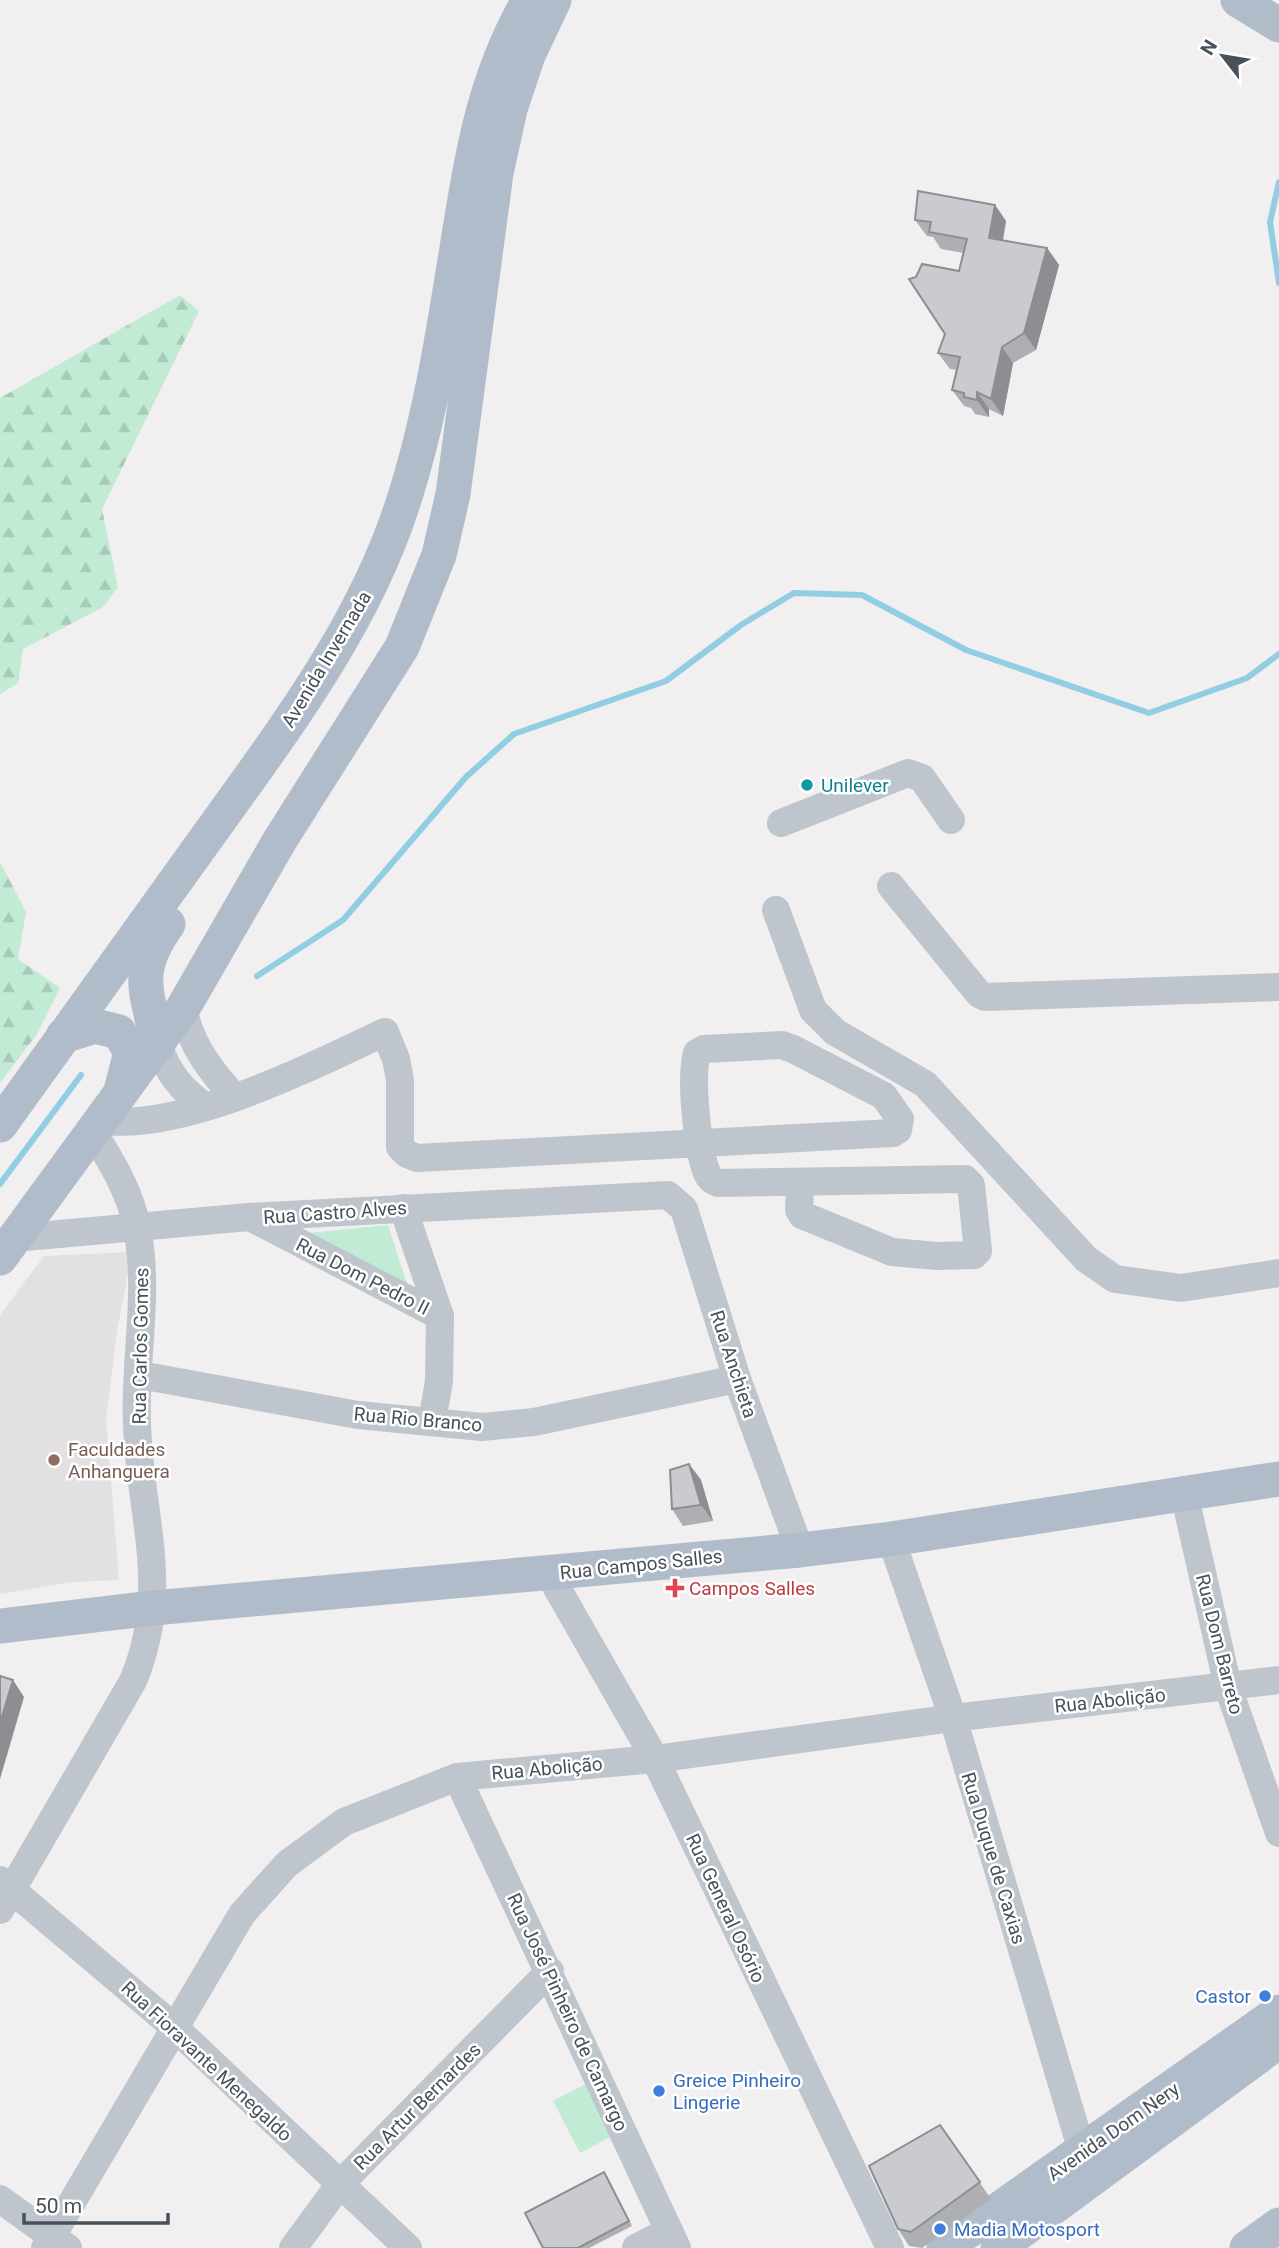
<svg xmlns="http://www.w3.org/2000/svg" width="1279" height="2248" viewBox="0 0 1279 2248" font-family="Roboto,sans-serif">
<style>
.education{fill:#e2e0e0}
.forest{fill:url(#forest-firs)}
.park{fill:#c1ebd4}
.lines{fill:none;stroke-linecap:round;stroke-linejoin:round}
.stream{stroke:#91cee4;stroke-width:6}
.minor{stroke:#bec5cc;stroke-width:28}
.major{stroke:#b1bccb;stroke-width:35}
.wall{fill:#adafb4}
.shaded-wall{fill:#8d8e92}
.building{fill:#c9cbd1;stroke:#8d8e92;stroke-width:2}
.culture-dot{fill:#0f9aa8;stroke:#fff;stroke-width:2.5}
.education-dot{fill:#8d6e63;stroke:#fff;stroke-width:2.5}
.health-dot{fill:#e0444e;stroke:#fff;stroke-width:2.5}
.shop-dot{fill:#3f7fe0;stroke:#fff;stroke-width:2.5}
.labels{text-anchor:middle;stroke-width:5;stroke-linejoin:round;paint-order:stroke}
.street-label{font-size:19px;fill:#48515a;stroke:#fff}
.culture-label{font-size:19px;fill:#0d838f;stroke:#fff;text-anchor:start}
.education-label{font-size:19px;fill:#785e54;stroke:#fff;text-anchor:start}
.health-label{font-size:19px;fill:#be3a42;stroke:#fff;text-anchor:start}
.shop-label{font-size:19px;fill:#366cbe;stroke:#fff;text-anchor:start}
</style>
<defs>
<pattern id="forest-firs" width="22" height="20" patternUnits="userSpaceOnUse" patternTransform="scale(1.75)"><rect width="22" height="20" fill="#c1ebd4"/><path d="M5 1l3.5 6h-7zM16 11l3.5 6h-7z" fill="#a7cbb8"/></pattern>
</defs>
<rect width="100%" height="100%" fill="#f1efef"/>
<polygon class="education" points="132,1252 117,1331 106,1419 119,1580 73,1582 0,1594 0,1315 44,1256"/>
<g class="forest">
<polygon points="180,295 199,311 102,509 118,587 103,607 23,649 18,683 0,694 0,398"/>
<polygon points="0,862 26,912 18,959 60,988 37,1034 0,1083"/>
</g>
<g class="park">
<polygon points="388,1225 409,1290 309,1233"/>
<polygon points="586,2084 612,2136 580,2153 553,2101"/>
</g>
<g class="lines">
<g class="stream">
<polyline points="1279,182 1270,222 1279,283"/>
<polyline points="257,976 343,920 466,777 514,734 666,681 741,625 794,593 862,595 966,650 1149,713 1247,678 1279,654"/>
<polyline points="0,1184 81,1075"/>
</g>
<g class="minor">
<polyline points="781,823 908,773 922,778 951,820"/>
<polyline points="891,886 979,994 985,997 1279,987"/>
<polyline points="776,910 813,1010 835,1032 925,1084 1086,1259 1115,1279 1181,1288 1279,1273"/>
<path d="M183 1008C191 1046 209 1068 234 1097"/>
<path d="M158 1045C168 1073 180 1088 204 1106"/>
<path d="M102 1121C187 1130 308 1068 385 1032L396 1059 400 1080V1147L407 1154 417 1158 893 1133 898 1130 900 1119 884 1096 793 1049 782 1045 704 1049 697 1053C690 1077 697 1149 707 1173 709 1178 713 1181 718 1183L965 1179 971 1185 978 1251 974 1255 937 1256 892 1252 802 1215 799 1210 800 1184"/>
<polyline points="403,1208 440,1316 439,1381 432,1422"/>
<polyline points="250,1217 440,1316"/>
<polyline points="14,1238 249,1217 668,1195 684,1209 737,1379 800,1550"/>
<polyline points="140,1375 358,1415 482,1427 534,1422 737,1379"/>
<polyline points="1184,1493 1228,1687 1279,1833"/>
<polyline points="891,1539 953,1718 1087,2168"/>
<polyline points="549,1574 655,1759 890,2248"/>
<polyline points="457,1777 677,2248"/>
<polyline points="0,1880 174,2027 408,2248"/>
<path d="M0 1910 133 1681C172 1587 140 1519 137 1424 134 1358 150 1294 137 1228 131 1193 111 1161 93 1132"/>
<polyline points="0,2199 68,2248"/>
<polyline points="45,2248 242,1914 287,1864 344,1822 457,1777 655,1759 953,1718 1279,1680"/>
<polyline points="293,2248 340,2184 550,1971"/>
<polyline points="636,2248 669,2231"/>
</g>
<g class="major">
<polyline points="1238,0 1279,25"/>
<polyline points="63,1036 95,1026 119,1032 131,1052 121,1091"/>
<path d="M158 1045C147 990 133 973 168 924"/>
<path d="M0 1125C74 1021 149 919 223 815 292 719 363 623 401 509 429 425 443 336 457 248 472 157 482 82 529 0"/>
<polyline points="0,1258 183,1008 280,840 402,647 439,555 453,494 496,173 510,109 528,55 554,0"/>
<polyline points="0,1626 153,1608 800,1550 891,1539 1279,1479"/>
<polyline points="944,2248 1279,2012"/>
<polyline points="998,2248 1279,2041"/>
<polyline points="1247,2248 1279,2225"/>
</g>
</g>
<g class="wall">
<polygon points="995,205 1006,221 1003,241 1047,248 1059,265 1036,350 1013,363 1003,416 989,409 989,417 975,414 971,408 964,406 952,390 957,370 950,369 938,353 945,334 964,253 941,249 933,237 927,236 915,220"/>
<polygon points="689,1464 701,1480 713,1521 683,1526 672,1509"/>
<polygon points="940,2125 991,2199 922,2248 909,2246 898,2229"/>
<polygon points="607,2176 632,2226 589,2248 543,2248"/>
</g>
<g class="shaded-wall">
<polygon points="995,205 1006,221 1000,255 989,238"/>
<polygon points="1047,248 1059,265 1036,350 1024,333"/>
<polygon points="1002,347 1013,363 1003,416 991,399"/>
<polygon points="977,392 989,409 989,417 977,400"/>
<polygon points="689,1464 701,1480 713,1521 701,1505"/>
<polygon points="13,1680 24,1697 0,1779 0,1723"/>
</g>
<g class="building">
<polygon points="918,191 995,205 989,238 1047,248 1024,333 1002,347 991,399 977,392 977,400 964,397 964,393 952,390 960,357 938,353 945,334 909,279 916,277 922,264 959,271 967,239 929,232 931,222 915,220"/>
<polygon points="689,1464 701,1505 672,1509 670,1470"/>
<polygon points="0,1676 13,1680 0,1723"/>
<polygon points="940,2125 980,2182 911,2232 898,2229 869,2166"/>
<polygon points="604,2172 629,2221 578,2248 543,2248 525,2213"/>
</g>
<circle class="culture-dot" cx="807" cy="785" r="7"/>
<circle class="education-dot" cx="54" cy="1460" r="7"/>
<path class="health-dot" d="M671.5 1577.5h7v7h7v7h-7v7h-7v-7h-7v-7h7z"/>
<g class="shop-dot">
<circle cx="1265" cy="1996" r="7"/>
<circle cx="659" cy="2091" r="7"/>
<circle cx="940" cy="2229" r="7"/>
</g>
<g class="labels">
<g class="street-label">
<text transform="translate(326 659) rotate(-59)" y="7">Avenida Invernada</text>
<text transform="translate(335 1212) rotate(-4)" y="7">Rua Castro Alves</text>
<text transform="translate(363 1276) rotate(27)" y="7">Rua Dom Pedro II</text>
<text transform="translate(140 1346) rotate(-89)" y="7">Rua Carlos Gomes</text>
<text transform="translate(734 1364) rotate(72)" y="7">Rua Anchieta</text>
<text transform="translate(418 1419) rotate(5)" y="7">Rua Rio Branco</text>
<text transform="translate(641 1564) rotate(-6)" y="7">Rua Campos Salles</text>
<text transform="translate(1220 1644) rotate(76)" y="7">Rua Dom Barreto</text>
<text transform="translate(1110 1700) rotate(-6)" y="7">Rua Abolição</text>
<text transform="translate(547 1768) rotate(-5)" y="7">Rua Abolição</text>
<text transform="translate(994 1858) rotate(73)" y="7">Rua Duque de Caxias</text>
<text transform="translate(726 1908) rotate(65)" y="7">Rua General Osório</text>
<text transform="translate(568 2012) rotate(65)" y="7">Rua José Pinheiro de Camargo</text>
<text transform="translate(207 2061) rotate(43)" y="7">Rua Fioravante Menegaldo</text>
<text transform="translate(417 2106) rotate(-45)" y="7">Rua Artur Bernardes</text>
<text transform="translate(1113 2131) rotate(-35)" y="7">Avenida Dom Nery</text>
</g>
<g class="culture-label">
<text x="821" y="792">Unilever</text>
</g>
<g class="education-label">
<text x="68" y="1456">Faculdades<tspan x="68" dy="22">Anhanguera</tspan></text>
</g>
<g class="health-label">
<text x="689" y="1595">Campos Salles</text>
</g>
<g class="shop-label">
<text x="1251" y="2003" text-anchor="end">Castor</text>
<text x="673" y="2087">Greice Pinheiro<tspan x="673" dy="22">Lingerie</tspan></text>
<text x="954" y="2236">Madia Motosport</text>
</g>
</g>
<g transform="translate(1223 56) rotate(301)" stroke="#ffffff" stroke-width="5" paint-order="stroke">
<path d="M0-5L12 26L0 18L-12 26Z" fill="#48515a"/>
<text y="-10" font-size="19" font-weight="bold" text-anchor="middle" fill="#48515a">N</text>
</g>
<path d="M24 2213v10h144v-10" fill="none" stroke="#48515a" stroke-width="3.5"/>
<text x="35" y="2213" font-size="21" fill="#48515a" stroke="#ffffff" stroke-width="5" paint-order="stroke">50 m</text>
</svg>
